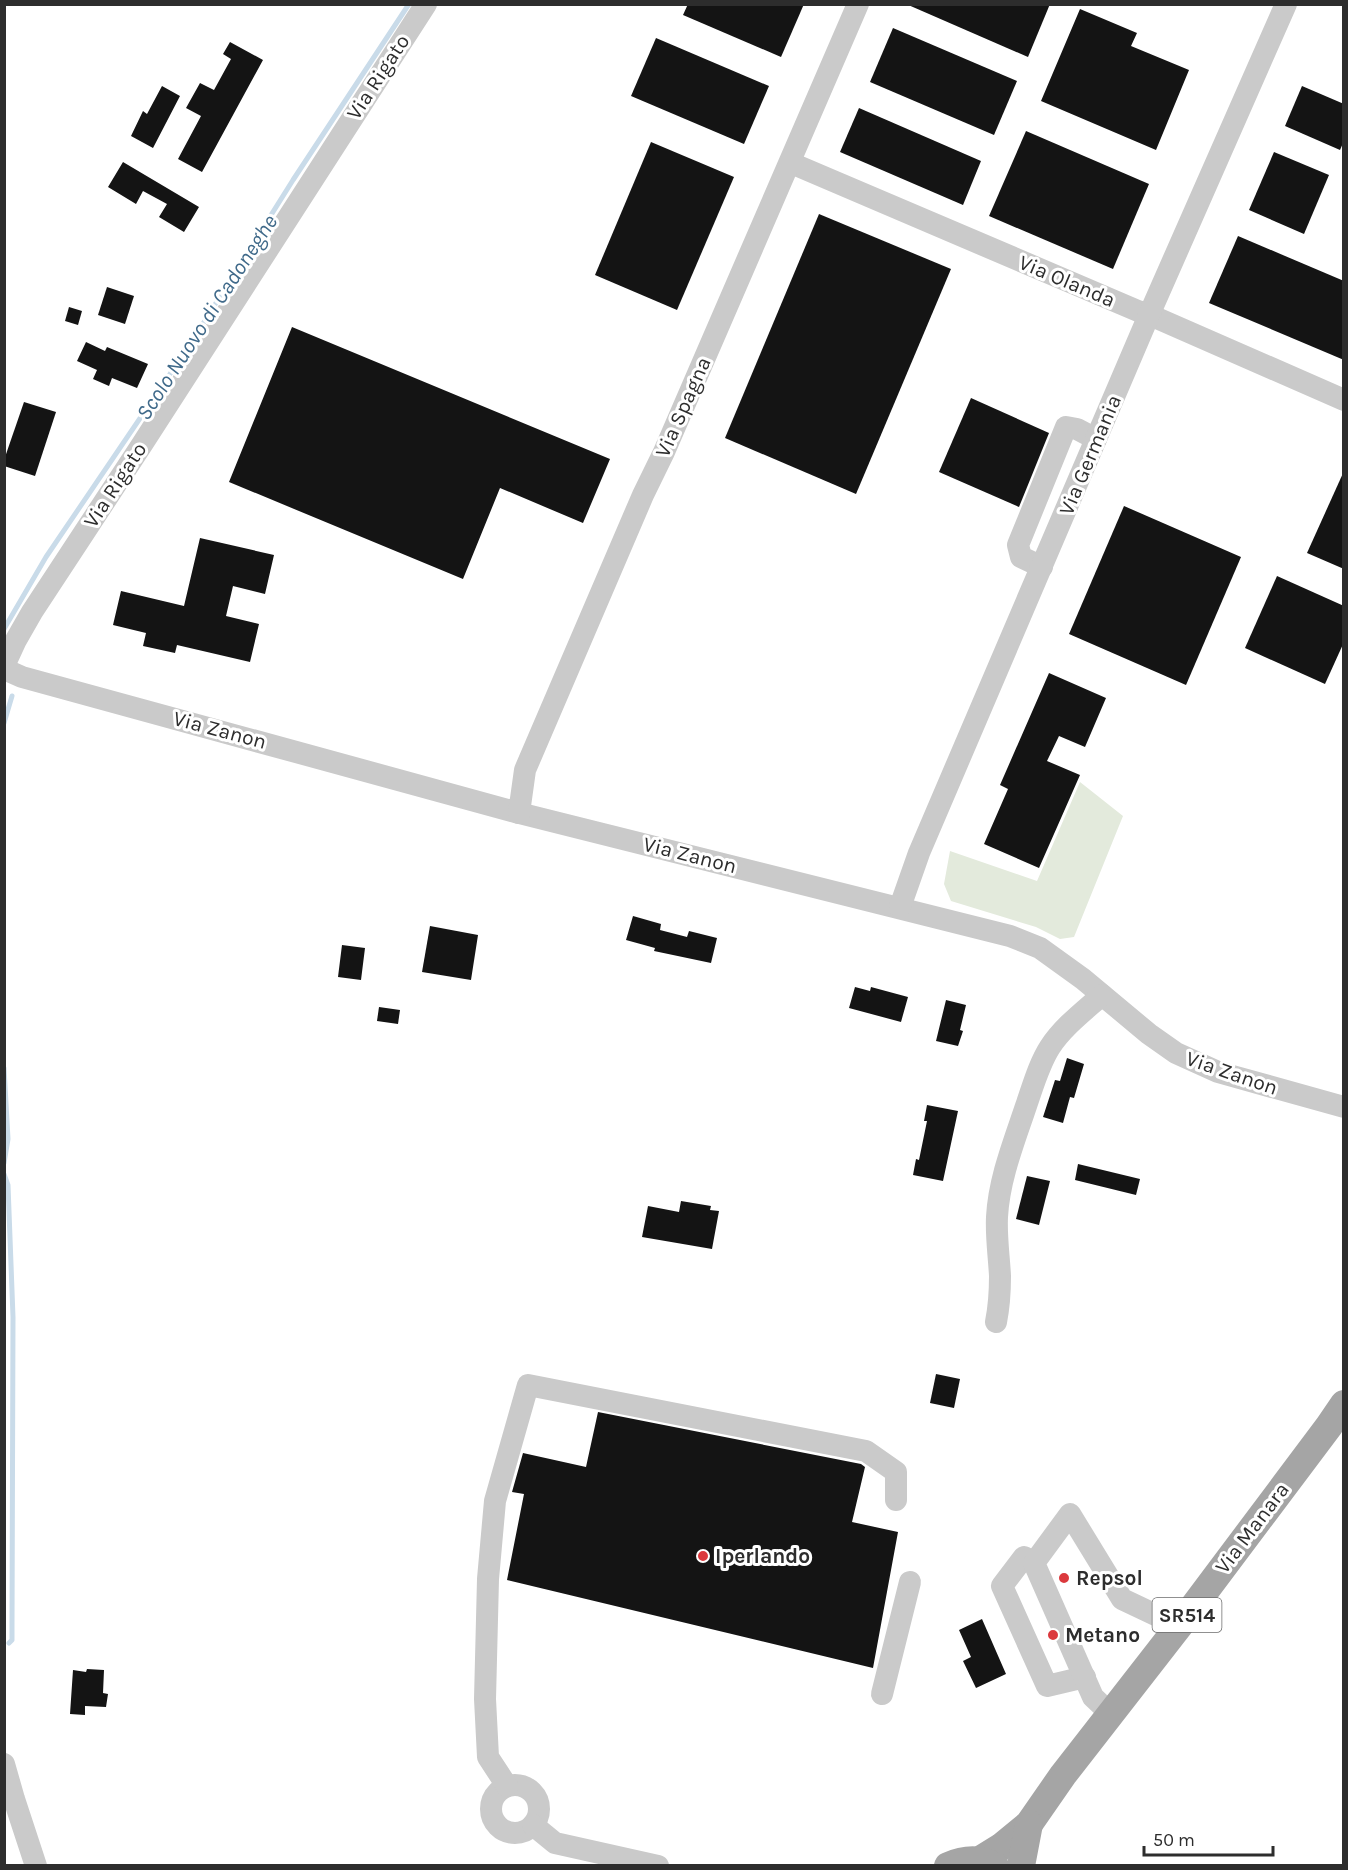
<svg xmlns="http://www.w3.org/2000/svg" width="1348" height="1870" viewBox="0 0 1348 1870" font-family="Karla,sans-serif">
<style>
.green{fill:#e3eadc}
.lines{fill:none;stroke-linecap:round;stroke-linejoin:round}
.stream{stroke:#c9dbe9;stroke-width:5}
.building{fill:#141414}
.minor{stroke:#cacaca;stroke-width:22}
.major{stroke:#a5a5a5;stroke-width:28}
.poi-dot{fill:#db393d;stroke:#fff;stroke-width:2}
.labels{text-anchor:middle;stroke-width:6;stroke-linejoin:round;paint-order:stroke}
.shield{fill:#fff;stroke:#6c6c6c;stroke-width:1.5}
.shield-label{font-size:20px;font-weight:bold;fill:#2d2d2d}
.street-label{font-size:21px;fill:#2d2d2d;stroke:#fff}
.poi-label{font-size:21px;font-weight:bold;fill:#2d2d2d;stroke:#fff;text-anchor:start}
.water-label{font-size:22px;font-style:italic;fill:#406a8a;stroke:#fff}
</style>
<rect width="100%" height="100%" fill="#fff"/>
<polygon class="green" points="1080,782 1123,816 1074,937 1060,939 1036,927 951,901 944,884 950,851 1037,881"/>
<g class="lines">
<g class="stream">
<polyline points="4,629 46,557 189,346 293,180 409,4"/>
<polyline points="4,723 12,696"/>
<polyline points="4,1068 8,1139 4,1163"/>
<polyline points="4,1174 8,1185 13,1317 12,1625 12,1640 9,1643"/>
</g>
</g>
<g class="building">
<polygon points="688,4 804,4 781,57 683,15"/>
<polygon points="906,4 1050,4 1028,57"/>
<polygon points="1080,9 1137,33 1131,46 1189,70 1156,150 1041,101"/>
<polygon points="893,28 1017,81 994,135 870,82"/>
<polygon points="656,38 769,86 744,144 631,96"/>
<polygon points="230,42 263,60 202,172 178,159 201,116 186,108 200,83 214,90 231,59 223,54"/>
<polygon points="162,86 180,96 153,148 131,136 143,111 147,114"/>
<polygon points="1302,86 1344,104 1344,141 1340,150 1285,126"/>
<polygon points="859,108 981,161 963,205 840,152"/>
<polygon points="1026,131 1149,184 1113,269 989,216"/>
<polygon points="651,142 734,177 677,310 595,275"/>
<polygon points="1274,152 1329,175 1304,234 1249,210"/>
<polygon points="123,162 199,207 184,232 159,217 167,204 143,191 136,204 108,187"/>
<polygon points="819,214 951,269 856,494 725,438"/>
<polygon points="1238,236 1344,281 1344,360 1209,303"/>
<polygon points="107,287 134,296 125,324 98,315"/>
<polygon points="69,307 82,311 78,325 65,321"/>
<polygon points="292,327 610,459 583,523 500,488 463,579 229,482"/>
<polygon points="86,342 105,351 107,347 148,364 137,388 112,378 109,386 93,379 97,370 77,361"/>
<polygon points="971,398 1049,433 1019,507 939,472"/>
<polygon points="24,402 56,412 35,476 4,466 4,460"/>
<polygon points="1344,471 1344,569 1307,553"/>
<polygon points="1124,506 1241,557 1186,685 1069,634"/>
<polygon points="200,538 274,555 265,594 233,586 226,616 259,624 250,662 177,645 175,653 143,646 146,633 113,625 121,591 184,606"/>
<polygon points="1277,576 1344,606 1344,642 1325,684 1245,648"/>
<polygon points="1049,673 1106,698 1085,747 1059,736 1047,761 1080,775 1039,868 984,844 1008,789 1000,785"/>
<polygon points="633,916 661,924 660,930 687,937 689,931 717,938 711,963 654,951 655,948 626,940"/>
<polygon points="430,926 478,935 471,980 422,972"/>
<polygon points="342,945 365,948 361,980 338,977"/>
<polygon points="855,987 870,991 871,987 908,997 901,1022 849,1008"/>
<polygon points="946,1000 966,1005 960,1030 963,1031 958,1046 936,1041"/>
<polygon points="379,1007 400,1010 398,1024 377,1021"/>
<polygon points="1067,1058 1084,1064 1074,1098 1070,1097 1063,1123 1043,1117 1055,1080 1060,1081"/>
<polygon points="927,1105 958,1111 943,1181 913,1175 916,1159 919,1160 927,1121 924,1121"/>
<polygon points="1078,1164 1140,1179 1136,1195 1075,1180"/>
<polygon points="1027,1176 1050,1181 1039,1225 1016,1219"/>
<polygon points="681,1201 711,1206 710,1210 719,1211 712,1249 642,1237 648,1206 679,1212"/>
<polygon points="936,1374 960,1379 954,1408 930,1403"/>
<polygon points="598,1412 861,1464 865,1467 852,1522 898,1532 873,1668 507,1580 524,1494 512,1492 523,1453 586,1467"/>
<polygon points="982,1619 1006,1674 976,1688 963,1661 971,1657 959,1630"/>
<polygon points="87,1669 104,1670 103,1693 108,1694 106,1707 85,1706 85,1715 70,1714 73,1670 86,1672"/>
</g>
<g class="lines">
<g class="minor">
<polyline points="791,163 1138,311 1159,319 1344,400"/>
<polyline points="1042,567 1021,557 1018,545 1066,427 1077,429 1096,439"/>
<polyline points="4,666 16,640 32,612 141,446 426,4"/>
<polyline points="4,669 22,677 519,813 1010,936 1040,948 1083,979 1149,1034 1176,1053 1218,1072 1344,1107"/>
<polyline points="519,813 525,770 643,495 664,452 858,4"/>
<polyline points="900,907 919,853 1149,315 1286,4"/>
<path d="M996 1322C999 1307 1000 1292 1000 1276 999 1256 996 1237 997 1217 999 1179 1014 1142 1026 1106 1033 1086 1039 1064 1050 1047 1063 1027 1084 1011 1102 995"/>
<polyline points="1034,1563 1024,1557 1002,1586 1047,1686 1085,1677"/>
<polyline points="882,1694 910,1582"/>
<polyline points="1112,1715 1093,1697 1034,1563 1070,1514 1122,1599 1179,1626"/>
<polyline points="4,1764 14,1799 36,1866"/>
<circle cx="515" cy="1809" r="24"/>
<polyline points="507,1786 488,1757 485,1699 488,1579 495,1501 528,1385 866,1451 896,1472 896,1500"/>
<polyline points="533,1825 555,1843 658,1866"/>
</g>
<g class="major">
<polyline points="980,1860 1001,1847 1029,1824 1063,1775 1179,1626 1329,1426 1344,1404"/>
<path d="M948 1866C964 1859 980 1858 995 1866"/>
<polyline points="1021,1866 1029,1824"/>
</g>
</g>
<g class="poi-dot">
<circle cx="703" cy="1556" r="6"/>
<circle cx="1064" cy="1578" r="6"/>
<circle cx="1053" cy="1635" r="6"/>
</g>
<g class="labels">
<rect class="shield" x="1152.5" y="1598" width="69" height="34" rx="4.5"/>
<g class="shield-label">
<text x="1187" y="1622">SR514</text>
</g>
<g class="street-label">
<text transform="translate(378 77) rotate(-57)" y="7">Via Rigato</text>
<text transform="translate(1067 281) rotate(23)" y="7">Via Olanda</text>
<text transform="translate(683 407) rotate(-66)" y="7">Via Spagna</text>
<text transform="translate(1090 455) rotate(-67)" y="7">Via Germania</text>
<text transform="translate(115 485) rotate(-57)" y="7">Via Rigato</text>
<text transform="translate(220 730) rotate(15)" y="7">Via Zanon</text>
<text transform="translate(690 855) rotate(14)" y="7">Via Zanon</text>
<text transform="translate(1232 1073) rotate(19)" y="7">Via Zanon</text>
<text transform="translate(1252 1528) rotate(-53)" y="7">Via Manara</text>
</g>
<g class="poi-label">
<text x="715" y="1563">Iperlando</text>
<text x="1076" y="1585">Repsol</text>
<text x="1065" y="1642">Metano</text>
</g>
<g class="water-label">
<text transform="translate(206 317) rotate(-57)" y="8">Scolo Nuovo di Cadoneghe</text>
</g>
</g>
<rect width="1348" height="1870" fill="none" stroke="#2d2d2d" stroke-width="12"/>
<path d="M1144 1846v9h129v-9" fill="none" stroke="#2d2d2d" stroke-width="3"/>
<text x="1153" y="1846" font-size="18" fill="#2d2d2d" stroke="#ffffff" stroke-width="4.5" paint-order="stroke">50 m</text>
</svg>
